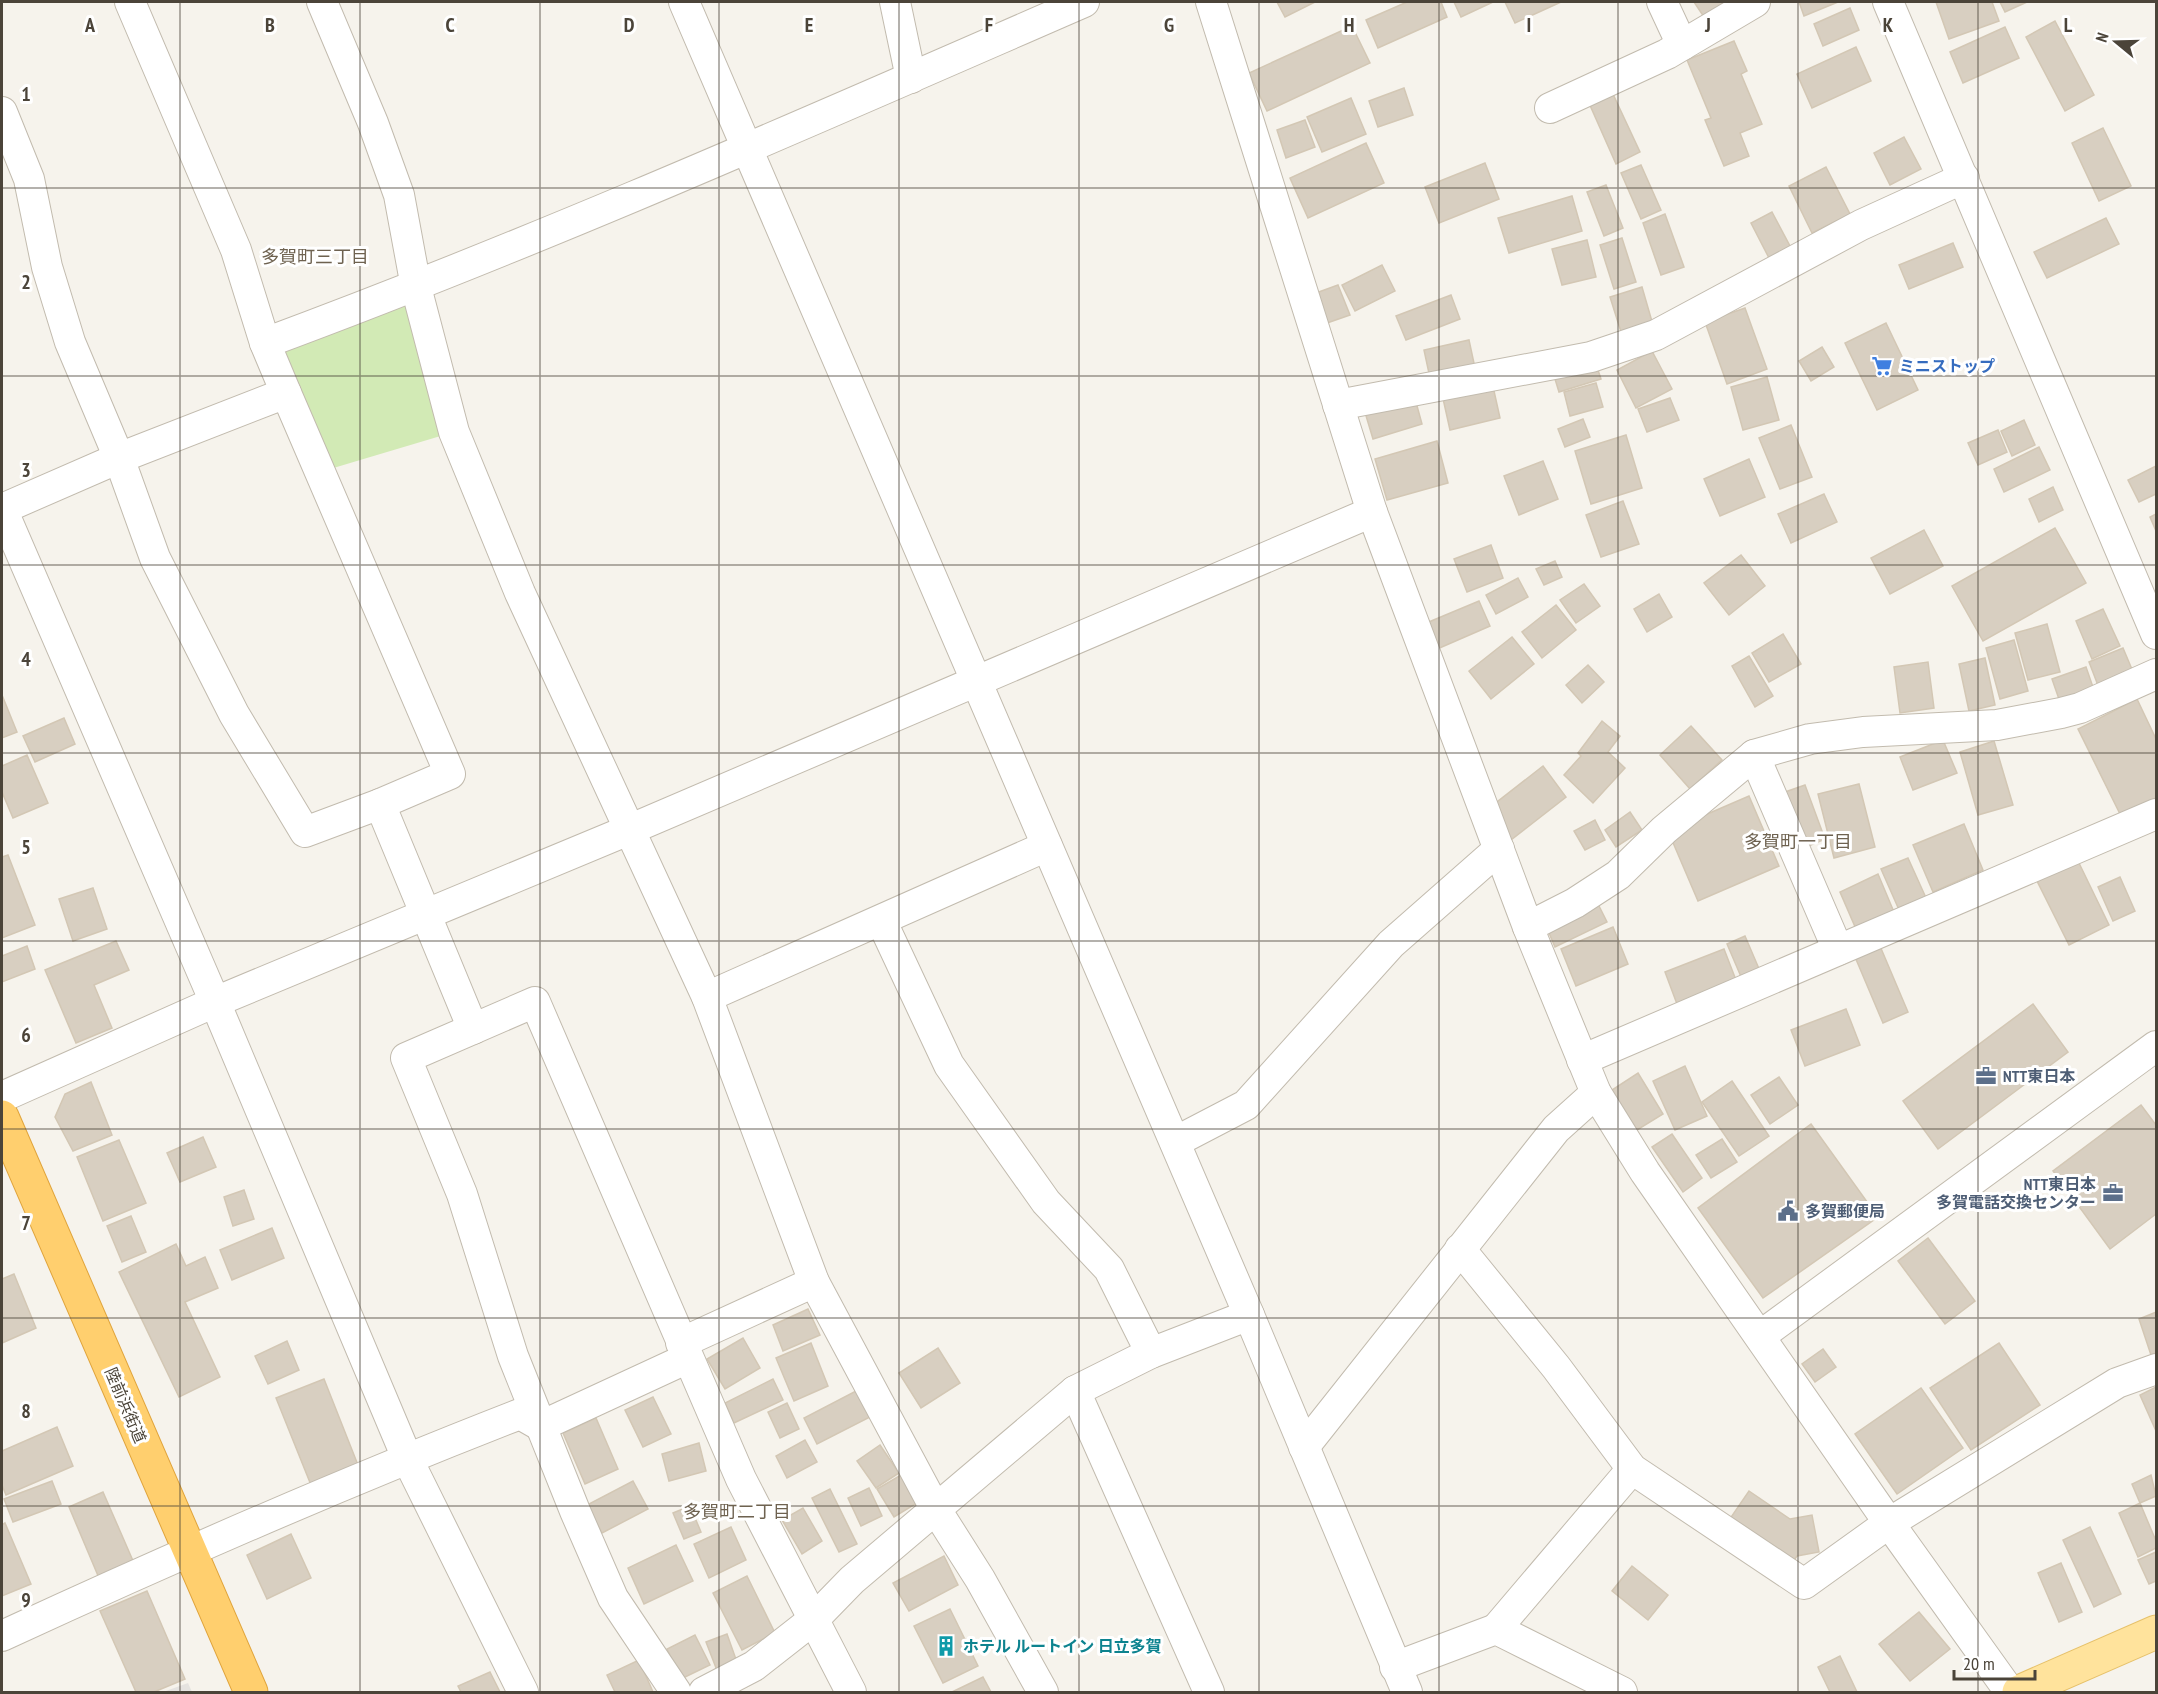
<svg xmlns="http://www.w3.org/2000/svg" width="2158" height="1694" viewBox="0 0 2158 1694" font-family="'PT Sans Narrow','Noto Sans JP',sans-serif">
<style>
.green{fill:#d2eab5}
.parking{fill:#e5e3e0}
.building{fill:#d8cfc1;stroke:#d3c7b4;stroke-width:1.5}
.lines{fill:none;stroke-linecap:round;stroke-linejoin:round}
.minor-casing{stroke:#c2bbae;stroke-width:32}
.major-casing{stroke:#e6c16a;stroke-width:35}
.highway-casing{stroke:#e0a43c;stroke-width:35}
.minor{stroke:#fff;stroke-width:30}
.major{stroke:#ffe39c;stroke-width:33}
.highway{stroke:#ffcf6e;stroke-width:33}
.grid{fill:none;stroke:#4b4439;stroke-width:1.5;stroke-opacity:0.55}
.labels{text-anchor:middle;stroke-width:6;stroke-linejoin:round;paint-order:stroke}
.shop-label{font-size:16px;font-weight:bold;fill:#366cbe;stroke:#fff;text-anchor:start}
.service-label{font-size:16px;font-weight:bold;fill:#4e5e75;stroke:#fff;text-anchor:start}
.street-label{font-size:16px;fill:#4b4439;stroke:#fff}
.culture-label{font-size:16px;font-weight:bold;fill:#0d838f;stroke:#fff;text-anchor:start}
.neighbourhood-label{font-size:18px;fill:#6e6250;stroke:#fff}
.grid-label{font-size:20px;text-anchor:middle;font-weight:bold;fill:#4b4439;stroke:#fff;stroke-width:6;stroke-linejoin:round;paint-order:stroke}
</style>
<rect width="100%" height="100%" fill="#f6f3ec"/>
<polygon class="green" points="416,287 454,432 320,472 265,343"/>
<polygon class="parking" points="188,1683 192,1692 163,1692"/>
<g class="building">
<polygon points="1277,2 1315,2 1285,17"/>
<polygon points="1407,2 1441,2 1447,17 1378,48 1366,20"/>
<polygon points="1454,2 1493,2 1461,17"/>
<polygon points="1505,2 1561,2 1515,23"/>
<polygon points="1694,2 1736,2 1706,20"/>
<polygon points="1799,2 1838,2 1804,16"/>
<polygon points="1936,2 1992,2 1999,21 1949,39"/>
<polygon points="2000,2 2027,2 2005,12"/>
<polygon points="1850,8 1859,30 1823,46 1814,24"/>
<polygon points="2055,21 2094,95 2065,111 2026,37"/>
<polygon points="1352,26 1370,63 1267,111 1249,73"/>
<polygon points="2005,27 2019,58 1963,83 1950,52"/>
<polygon points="1734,41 1747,71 1741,74 1762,124 1740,133 1749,156 1724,166 1705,120 1711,118 1687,60"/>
<polygon points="1856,47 1871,81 1812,108 1797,74"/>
<polygon points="1404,88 1413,115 1378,127 1369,101"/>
<polygon points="1612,92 1640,152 1616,164 1589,103"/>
<polygon points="1351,98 1366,134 1322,152 1307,117"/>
<polygon points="1305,120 1315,147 1286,158 1277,130"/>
<polygon points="2103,128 2131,186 2099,201 2072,143"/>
<polygon points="1904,137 1921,169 1890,185 1874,153"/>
<polygon points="1366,143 1384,183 1308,218 1290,178"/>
<polygon points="1485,163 1499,199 1439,223 1425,187"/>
<polygon points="1641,165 1661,210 1641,219 1621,173"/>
<polygon points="1826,167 1850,214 1812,233 1789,186"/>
<polygon points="1606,185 1623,228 1604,236 1587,192"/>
<polygon points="1572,196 1582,231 1509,253 1498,218"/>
<polygon points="1772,212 1790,246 1769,258 1751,223"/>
<polygon points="1665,214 1684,267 1661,275 1643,223"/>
<polygon points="2106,218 2119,244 2047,278 2034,252"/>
<polygon points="1622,238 1636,282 1614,289 1600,245"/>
<polygon points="1587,240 1596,277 1562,285 1552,249"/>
<polygon points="1953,243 1963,267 1909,289 1899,265"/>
<polygon points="1382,265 1395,291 1355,311 1342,285"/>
<polygon points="1338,285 1350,315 1327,323 1316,293"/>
<polygon points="1642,287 1653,325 1622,335 1610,297"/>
<polygon points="1451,295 1460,319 1406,340 1396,316"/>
<polygon points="1745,308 1767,369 1727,384 1705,322"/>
<polygon points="1886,323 1918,390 1877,410 1845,343"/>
<polygon points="1469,340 1475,368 1430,378 1424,350"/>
<polygon points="1822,347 1834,367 1811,381 1799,361"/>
<polygon points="1652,351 1672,389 1636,408 1617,370"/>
<polygon points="1597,367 1601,379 1559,392 1555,379"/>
<polygon points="1767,377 1779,420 1743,430 1731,387"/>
<polygon points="1492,382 1500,418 1450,430 1442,394"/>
<polygon points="1596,383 1603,407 1570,416 1564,392"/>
<polygon points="1414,395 1422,424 1373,439 1364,409"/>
<polygon points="1670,398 1679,420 1647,432 1638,409"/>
<polygon points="1583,419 1590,437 1565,447 1558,429"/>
<polygon points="2024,420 2035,445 2012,456 2001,431"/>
<polygon points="1791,425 1812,477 1780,489 1759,438"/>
<polygon points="1998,430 2007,452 1978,465 1968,443"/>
<polygon points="1626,435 1642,488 1591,504 1575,451"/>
<polygon points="1437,441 1448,483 1387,500 1375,459"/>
<polygon points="2039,447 2050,470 2004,492 1994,469"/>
<polygon points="1749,459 1765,497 1720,516 1704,479"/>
<polygon points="1543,461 1558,499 1519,515 1504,476"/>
<polygon points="2156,466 2156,494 2139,502 2128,480"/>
<polygon points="2053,487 2063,510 2039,522 2029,499"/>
<polygon points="1824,494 1837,522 1791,543 1778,514"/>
<polygon points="1623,501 1639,544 1601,557 1586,515"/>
<polygon points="2156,514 2156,531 2150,517"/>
<polygon points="2055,528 2086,583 1983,641 1952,586"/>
<polygon points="1924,530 1943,566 1890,594 1871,558"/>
<polygon points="1491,545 1503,578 1467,592 1454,559"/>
<polygon points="1741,555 1765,586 1729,615 1704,583"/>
<polygon points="1555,561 1562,577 1544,585 1536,569"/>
<polygon points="1518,578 1528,597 1496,614 1486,595"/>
<polygon points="1584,584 1600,606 1576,623 1560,600"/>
<polygon points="1659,594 1672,617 1647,632 1634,609"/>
<polygon points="1479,601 1490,626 1435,650 1424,624"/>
<polygon points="1556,605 1576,630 1542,658 1522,632"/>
<polygon points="2103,609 2120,646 2092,659 2076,621"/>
<polygon points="2047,624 2060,672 2028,680 2015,633"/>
<polygon points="1783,634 1801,664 1769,682 1752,653"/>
<polygon points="1512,637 1534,664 1491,699 1469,671"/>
<polygon points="2014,640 2028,691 2000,699 1986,648"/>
<polygon points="2123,648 2134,674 2099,688 2089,662"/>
<polygon points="1749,656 1773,696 1755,707 1732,666"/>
<polygon points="1985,658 1995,705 1969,711 1959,664"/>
<polygon points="1928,662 1934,708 1900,713 1894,667"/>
<polygon points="1588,665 1604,682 1582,703 1566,685"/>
<polygon points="2086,667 2094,690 2060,702 2052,679"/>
<polygon points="2,695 17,732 2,738"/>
<polygon points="2137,699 2156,739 2156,798 2121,816 2078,729"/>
<polygon points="64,718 75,744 35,762 23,736"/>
<polygon points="1602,721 1620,736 1608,752 1625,768 1593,803 1564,775 1581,756 1578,753"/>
<polygon points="1691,726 1722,760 1690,789 1660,755"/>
<polygon points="1943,740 1957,773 1913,790 1900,757"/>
<polygon points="1994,741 2013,805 1978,815 1960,752"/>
<polygon points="27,755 48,803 13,818 2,792 2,766"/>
<polygon points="1543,766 1566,797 1511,840 1488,809"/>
<polygon points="1859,784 1875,847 1834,858 1818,794"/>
<polygon points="1805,785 1825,839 1806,847 1785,792"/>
<polygon points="1749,796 1779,866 1698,901 1668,831"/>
<polygon points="1630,812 1642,830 1616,847 1605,830"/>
<polygon points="1595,820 1605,840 1585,850 1574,831"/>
<polygon points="1964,824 1983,870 1933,892 1913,845"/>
<polygon points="8,855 35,925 2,938 2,857"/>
<polygon points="1908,858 1927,900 1900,912 1881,869"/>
<polygon points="2078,861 2109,925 2069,945 2037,881"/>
<polygon points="1878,874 1894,912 1856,929 1840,892"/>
<polygon points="2120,877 2135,911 2113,921 2098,887"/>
<polygon points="93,888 107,929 73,941 59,899"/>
<polygon points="1597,902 1607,922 1555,947 1546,926"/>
<polygon points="1613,927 1628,964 1576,986 1561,949"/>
<polygon points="1745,936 1760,971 1742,979 1727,944"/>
<polygon points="116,941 129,970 94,985 112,1028 76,1043 45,970"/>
<polygon points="27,946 35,969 2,982 2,956"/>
<polygon points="1880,946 1908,1012 1883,1023 1855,957"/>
<polygon points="1724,949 1736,980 1677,1004 1665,972"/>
<polygon points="2033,1004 2068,1052 1938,1149 1903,1101"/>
<polygon points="1846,1009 1860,1045 1805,1066 1791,1030"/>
<polygon points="1685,1066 1707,1116 1675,1130 1653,1081"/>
<polygon points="1638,1073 1663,1114 1637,1130 1612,1090"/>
<polygon points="1779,1077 1798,1105 1770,1124 1751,1095"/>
<polygon points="1732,1081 1769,1136 1739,1156 1702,1102"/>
<polygon points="91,1082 112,1135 73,1151 55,1117 65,1094"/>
<polygon points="2141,1105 2156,1125 2156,1214 2110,1249 2053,1171"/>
<polygon points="1811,1124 1878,1217 1763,1298 1698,1208"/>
<polygon points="1672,1134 1702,1178 1683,1192 1652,1147"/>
<polygon points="203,1137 216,1167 180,1182 167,1153"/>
<polygon points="1722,1139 1737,1162 1711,1178 1696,1155"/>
<polygon points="119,1140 146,1203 103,1221 77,1157"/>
<polygon points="244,1190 254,1219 233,1226 224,1197"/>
<polygon points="131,1216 146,1252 122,1262 107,1226"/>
<polygon points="272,1228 284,1258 232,1280 220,1250"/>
<polygon points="1928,1238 1975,1301 1945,1324 1898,1261"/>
<polygon points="176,1244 186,1266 205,1257 218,1288 185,1302 220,1377 179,1397 119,1272"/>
<polygon points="14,1274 36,1328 2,1343 2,1279"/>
<polygon points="808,1309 820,1335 783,1351 773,1325"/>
<polygon points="2156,1312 2156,1353 2151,1355 2139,1319"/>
<polygon points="743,1338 760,1368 725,1389 707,1359"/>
<polygon points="287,1341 299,1370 268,1384 255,1356"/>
<polygon points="811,1343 828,1386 794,1401 776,1358"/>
<polygon points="1999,1343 2040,1405 1971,1450 1930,1388"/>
<polygon points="938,1348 960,1383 921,1408 899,1373"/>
<polygon points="1823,1349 1836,1367 1815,1382 1802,1364"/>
<polygon points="324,1379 358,1465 311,1485 276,1398"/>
<polygon points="773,1379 783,1400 734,1423 725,1403"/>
<polygon points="2156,1387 2156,1431 2140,1395"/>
<polygon points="1921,1388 1963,1448 1897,1494 1855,1434"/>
<polygon points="856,1391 870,1417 817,1444 804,1418"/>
<polygon points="653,1397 671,1434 643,1447 625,1410"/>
<polygon points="787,1403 799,1429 780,1438 768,1412"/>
<polygon points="596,1418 618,1469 585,1484 563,1433"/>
<polygon points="57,1427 73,1466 6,1495 2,1485 2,1451"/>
<polygon points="805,1440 817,1462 787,1478 776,1456"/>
<polygon points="699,1443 706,1471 669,1481 662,1454"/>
<polygon points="880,1445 899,1473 876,1488 857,1461"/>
<polygon points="901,1475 917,1503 894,1517 877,1489"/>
<polygon points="2151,1475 2156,1496 2140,1503 2132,1484"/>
<polygon points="52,1481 61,1504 13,1522 4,1499"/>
<polygon points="633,1481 648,1509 602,1533 587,1505"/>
<polygon points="869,1488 882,1516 861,1526 848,1498"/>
<polygon points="830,1489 857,1544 839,1552 812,1498"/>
<polygon points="1749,1491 1790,1519 1812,1515 1819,1552 1797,1556 1789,1567 1727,1523"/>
<polygon points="103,1492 134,1563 99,1578 69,1507"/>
<polygon points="2140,1503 2156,1541 2156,1548 2138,1557 2119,1513"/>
<polygon points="690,1506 701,1532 684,1539 673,1513"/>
<polygon points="803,1508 822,1541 802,1554 782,1520"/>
<polygon points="5,1523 31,1584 2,1596 2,1525"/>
<polygon points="731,1527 746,1560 709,1578 694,1544"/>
<polygon points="2090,1527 2121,1594 2094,1607 2063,1540"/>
<polygon points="291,1534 311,1578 267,1599 247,1555"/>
<polygon points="676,1545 693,1581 644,1604 628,1568"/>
<polygon points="2156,1552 2156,1581 2149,1584 2138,1560"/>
<polygon points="944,1556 958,1585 909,1611 893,1583"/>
<polygon points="2061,1563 2082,1612 2059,1622 2038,1573"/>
<polygon points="1632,1566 1668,1595 1648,1620 1612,1591"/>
<polygon points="747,1576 775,1633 742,1650 713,1593"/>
<polygon points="147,1591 185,1679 154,1692 136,1692 100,1611"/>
<polygon points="950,1609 978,1666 943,1683 914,1626"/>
<polygon points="1919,1612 1950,1649 1910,1681 1879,1644"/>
<polygon points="727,1634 738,1665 718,1673 706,1642"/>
<polygon points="695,1635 710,1665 681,1679 667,1649"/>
<polygon points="1840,1656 1857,1692 1830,1692 1818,1667"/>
<polygon points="639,1660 653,1692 615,1692 607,1675"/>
<polygon points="490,1672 500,1692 461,1692 458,1686"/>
<polygon points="983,1677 991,1692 952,1692"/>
</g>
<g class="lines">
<g class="minor-casing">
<g id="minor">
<polyline points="130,2 236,250 265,343 286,393 450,774 380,804"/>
<polyline points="322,2 373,123 399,195 416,287 454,432 520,593 707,997 814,1282 935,1508 980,1579 1043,1692"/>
<polyline points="684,2 1249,1315 1407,1692"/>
<polyline points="895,2 911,78"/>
<polyline points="1211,2 1372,512 1528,927 1596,1093 1645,1172 1889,1523 2010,1692"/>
<polyline points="1662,2 1682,45"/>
<polyline points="1888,2 2156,634"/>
<polyline points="1550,108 1667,54 1755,2"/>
<polyline points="2,112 29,179 47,267 70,342 119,458 155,558 234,714 305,832 380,804 473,1029"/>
<path d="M265 343C543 240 813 120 1084 2"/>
<polyline points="1338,405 1591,357 1656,335 1861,225 1964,178"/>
<polyline points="2,509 215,1002 407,1458 523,1692"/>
<polyline points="2,509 119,458 286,393"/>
<polyline points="1754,755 1838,950"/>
<polyline points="882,922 949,1065 1046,1202 1109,1269 1151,1353"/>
<polyline points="1528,927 1575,903 1618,875 1664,830 1754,755 1810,739 1863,732 1997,725 2061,713 2080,708 2156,674"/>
<polyline points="707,997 1047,846"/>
<polyline points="1582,1060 2156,814"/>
<polyline points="2,1097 215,1002 631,829 1372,512"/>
<polyline points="1175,1142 1246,1105 1391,944 1499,849"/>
<polyline points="1460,1249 1556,1367 1632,1469 1804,1584 1889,1523 2117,1383 2156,1369"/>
<polyline points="1760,1336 2156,1046"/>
<polyline points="681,1343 814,1282"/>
<polyline points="1075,1391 1209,1692"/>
<polyline points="1304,1447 1556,1129 1596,1093"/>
<polyline points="1496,1629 1632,1469"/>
<path d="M2 1636C173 1557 345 1482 520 1414L541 1426 688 1358"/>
<polyline points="1395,1667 1496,1629 1622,1692"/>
<polyline points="676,1692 613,1598 575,1511 513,1356 462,1194 406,1058 535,1002 741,1479 851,1692"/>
<polyline points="704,1692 754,1666 814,1619 852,1580 1075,1391 1151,1353 1249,1315"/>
</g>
</g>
<g class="major-casing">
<polyline id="major" points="2019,1692 2156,1632"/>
</g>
<g class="highway-casing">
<polyline id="highway" points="2,1117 251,1692"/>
</g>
<use href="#minor" class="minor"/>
<use href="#major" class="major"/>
<use href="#highway" class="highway"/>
</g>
<path class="grid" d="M180 2V1692M360 2V1692M540 2V1692M719 2V1692M899 2V1692M1079 2V1692M1259 2V1692M1439 2V1692M1618 2V1692M1798 2V1692M1978 2V1692M2 188H2156M2 376H2156M2 565H2156M2 753H2156M2 941H2156M2 1129H2156M2 1318H2156M2 1506H2156"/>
<defs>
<g id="supermarket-bare" transform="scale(1.62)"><path d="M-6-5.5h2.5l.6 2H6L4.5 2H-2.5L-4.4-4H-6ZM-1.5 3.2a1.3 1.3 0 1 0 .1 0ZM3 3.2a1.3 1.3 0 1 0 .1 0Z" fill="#3f7fe0" stroke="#fff" stroke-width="2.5" paint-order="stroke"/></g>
<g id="office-bare" transform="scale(1.62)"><path d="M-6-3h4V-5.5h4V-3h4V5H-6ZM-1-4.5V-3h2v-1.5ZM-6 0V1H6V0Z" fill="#5c6f8a" stroke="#fff" stroke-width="2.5" paint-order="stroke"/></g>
<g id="civic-bare" transform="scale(1.62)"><path d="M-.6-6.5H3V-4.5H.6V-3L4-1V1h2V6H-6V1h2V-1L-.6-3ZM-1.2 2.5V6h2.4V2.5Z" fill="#5c6f8a" stroke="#fff" stroke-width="2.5" paint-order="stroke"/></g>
<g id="building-bare" transform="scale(1.62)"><path d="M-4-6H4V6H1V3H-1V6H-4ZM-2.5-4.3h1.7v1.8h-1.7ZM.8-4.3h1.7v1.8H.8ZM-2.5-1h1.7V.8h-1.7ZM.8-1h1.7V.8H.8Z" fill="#0f9aa8" stroke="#fff" stroke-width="2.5" paint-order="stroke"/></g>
</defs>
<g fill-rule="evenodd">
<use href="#supermarket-bare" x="1882" y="366"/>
<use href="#office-bare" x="1986" y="1076"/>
<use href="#office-bare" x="2113" y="1193"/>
<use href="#civic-bare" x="1788" y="1211"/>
<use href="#building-bare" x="946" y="1646"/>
</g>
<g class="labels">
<g class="shop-label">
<text x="1899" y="372">ミニストップ</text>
</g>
<g class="service-label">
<text x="2003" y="1082">NTT東日本</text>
<text x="2096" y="1190" text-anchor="end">NTT東日本<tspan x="2096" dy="18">多賀電話交換センター</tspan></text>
<text x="1805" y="1217">多賀郵便局</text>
</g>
<g class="street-label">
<text transform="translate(126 1405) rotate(67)" y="6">陸前浜街道</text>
</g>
<g class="culture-label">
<text x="963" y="1652">ホテル ルートイン 日立多賀</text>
</g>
<g class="neighbourhood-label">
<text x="315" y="263">多賀町三丁目</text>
<text x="1798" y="848">多賀町一丁目</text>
<text x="737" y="1518">多賀町二丁目</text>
</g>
</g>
<g class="grid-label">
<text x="90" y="32">A</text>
<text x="270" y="32">B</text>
<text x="450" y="32">C</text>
<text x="629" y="32">D</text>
<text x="809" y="32">E</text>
<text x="989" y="32">F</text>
<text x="1169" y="32">G</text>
<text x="1349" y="32">H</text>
<text x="1529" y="32">I</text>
<text x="1708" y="32">J</text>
<text x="1888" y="32">K</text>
<text x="2068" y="32">L</text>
<text x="26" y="101">1</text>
<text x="26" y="289">2</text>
<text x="26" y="477">3</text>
<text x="26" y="666">4</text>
<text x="26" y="854">5</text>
<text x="26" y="1042">6</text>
<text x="26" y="1230">7</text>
<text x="26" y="1418">8</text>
<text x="26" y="1607">9</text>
</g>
<rect width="2158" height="1694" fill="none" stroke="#4b4439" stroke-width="6"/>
<g transform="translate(2116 42) rotate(289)" stroke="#ffffff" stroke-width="4.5" paint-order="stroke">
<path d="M0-4.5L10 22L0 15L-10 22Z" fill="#4b4439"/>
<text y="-9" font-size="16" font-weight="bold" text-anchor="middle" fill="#4b4439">N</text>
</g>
<path d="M1954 1670v9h81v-9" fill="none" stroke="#4b4439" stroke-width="3"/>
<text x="1963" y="1670" font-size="18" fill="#4b4439" stroke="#ffffff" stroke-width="4.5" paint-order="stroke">20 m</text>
</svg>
